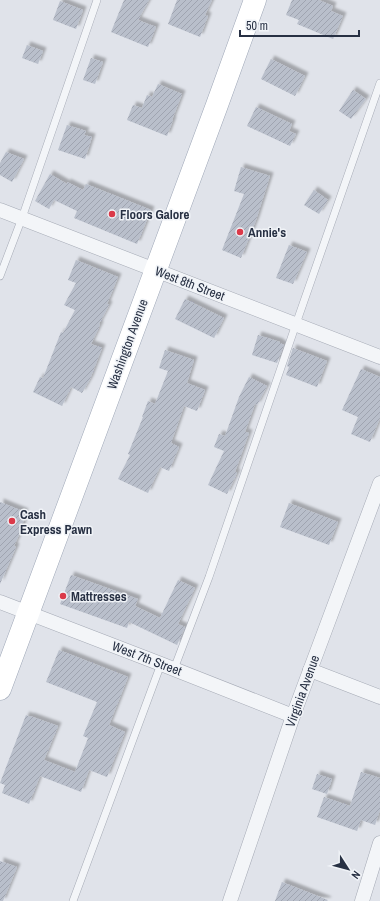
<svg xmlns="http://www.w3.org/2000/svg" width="380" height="901" viewBox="0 0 380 901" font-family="'Archivo Narrow',sans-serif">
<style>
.building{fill:url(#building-hatch);filter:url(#shadow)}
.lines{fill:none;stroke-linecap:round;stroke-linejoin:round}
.service-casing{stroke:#a5aab5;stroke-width:8}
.minor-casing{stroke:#a5aab5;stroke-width:15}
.primary-casing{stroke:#9ea7b7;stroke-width:23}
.service{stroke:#f3f5f8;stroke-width:7}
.minor{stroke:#f3f5f8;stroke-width:14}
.primary{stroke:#fff;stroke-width:22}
.poi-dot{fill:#db3949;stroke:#f0f3f7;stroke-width:1.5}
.labels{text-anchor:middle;stroke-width:3;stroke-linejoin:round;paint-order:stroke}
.poi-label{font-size:13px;font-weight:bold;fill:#273043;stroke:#f0f3f7;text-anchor:start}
.street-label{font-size:13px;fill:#273043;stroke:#f0f3f7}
</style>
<defs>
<pattern id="building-hatch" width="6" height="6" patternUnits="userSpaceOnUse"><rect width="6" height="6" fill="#b9bfcb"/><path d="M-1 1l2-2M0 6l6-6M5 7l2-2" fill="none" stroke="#9fa4b0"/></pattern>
<filter id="shadow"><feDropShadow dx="3.5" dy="-3.5" stdDeviation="1" flood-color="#0004"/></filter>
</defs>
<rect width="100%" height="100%" fill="#e0e3ea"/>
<g class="building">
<polygon points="124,0 149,0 138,20 156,27 148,47 111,32"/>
<polygon points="177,0 212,0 205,15 208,16 200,37 168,24"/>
<polygon points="292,0 319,0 333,6 331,11 343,16 333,39 297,24 299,20 286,15"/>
<polygon points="60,1 83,10 76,29 53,20"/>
<polygon points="27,45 43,51 38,64 22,58"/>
<polygon points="91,58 103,62 95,84 83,80"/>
<polygon points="271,59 305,76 295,96 261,79"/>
<polygon points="158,84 182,94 172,120 173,120 167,136 127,120 133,105 142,108 147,95 152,97"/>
<polygon points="353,90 366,99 351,119 339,111"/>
<polygon points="256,107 292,124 289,131 296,134 290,146 247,126"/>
<polygon points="67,125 86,131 84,135 92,137 85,159 58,150"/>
<polygon points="6,152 24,159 12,182 0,175 0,163"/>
<polygon points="241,167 270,176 256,220 241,258 222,250 244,194 234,191"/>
<polygon points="50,174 67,184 67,182 83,190 86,184 151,210 137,244 74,218 77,211 54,200 49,209 35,201"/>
<polygon points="314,190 328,200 319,214 304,205"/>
<polygon points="289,245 307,252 293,284 276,278"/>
<polygon points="76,260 118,277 107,304 109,305 99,324 100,325 91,344 102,348 90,379 82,393 71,387 62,406 33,392 40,377 43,378 61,332 63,333 75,310 64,305 76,283 68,280"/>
<polygon points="185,299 224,318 214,338 175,319"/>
<polygon points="258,335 280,342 280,343 284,345 277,363 252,355"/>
<polygon points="293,348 327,361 317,387 286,375 289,367 287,366"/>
<polygon points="165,350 194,360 187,383 205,390 197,411 184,406 171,443 179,447 169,471 160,467 148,493 118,479 130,455 128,454 143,417 142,417 148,401 155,404 168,371 159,368"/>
<polygon points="361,369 380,377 380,418 370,442 351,434 358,417 342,410"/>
<polygon points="249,377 267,386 257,405 255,404 245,432 249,433 235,472 237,473 227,494 208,485 224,451 214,447 219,434 225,436 239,397"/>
<polygon points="0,502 25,512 23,515 25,516 22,526 23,526 14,546 16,547 0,584"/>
<polygon points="289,503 338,522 329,545 280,527"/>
<polygon points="71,575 138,599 135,606 160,618 178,580 195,588 178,624 185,627 177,645 129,622 127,628 60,604"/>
<polygon points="59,650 128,677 109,725 125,732 107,777 89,770 81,792 40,776 29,804 2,793 5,785 0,783 26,715 30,717 30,716 58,726 44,760 75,772 88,738 83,736 97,702 46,682"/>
<polygon points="361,772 380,778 380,810 375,825 361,820 357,831 317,817 324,797 350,806"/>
<polygon points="317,774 332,779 327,794 312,789"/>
<polygon points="0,861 17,867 3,901 0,901"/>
<polygon points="282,882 328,900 327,901 275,901"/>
</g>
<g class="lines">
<g class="service-casing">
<g id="service">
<polyline points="0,276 22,218 97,0"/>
<polyline points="174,669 209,577 296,324 380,83"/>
<polyline points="73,901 161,664"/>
</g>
</g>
<g class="minor-casing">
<g id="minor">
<polyline points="0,210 380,357"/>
<polyline points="0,602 161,664 293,716"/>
<polyline points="310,670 380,697"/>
<polyline points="230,901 293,716 380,483"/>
<polyline points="362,901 380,843"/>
</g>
</g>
<g class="primary-casing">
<polyline id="primary" points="0,689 217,105 255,0"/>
</g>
<use href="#service" class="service"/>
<use href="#minor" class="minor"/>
<use href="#primary" class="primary"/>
</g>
<g class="poi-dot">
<circle cx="112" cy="214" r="4"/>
<circle cx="240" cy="232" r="4"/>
<circle cx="12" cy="521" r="4"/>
<circle cx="63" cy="596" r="4"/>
</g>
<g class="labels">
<g class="poi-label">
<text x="120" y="219">Floors Galore</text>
<text x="248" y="237">Annie's</text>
<text x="20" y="519">Cash<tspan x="20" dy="15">Express Pawn</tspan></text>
<text x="71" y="601">Mattresses</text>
</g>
<g class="street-label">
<text transform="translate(190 283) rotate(21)" y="5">West 8th Street</text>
<text transform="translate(127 344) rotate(-70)" y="5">Washington Avenue</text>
<text transform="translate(147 658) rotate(21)" y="5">West 7th Street</text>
<text transform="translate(302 691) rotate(-70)" y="5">Virginia Avenue</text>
</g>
</g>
<g transform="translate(348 869) rotate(126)" stroke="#f0f3f7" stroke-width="3" paint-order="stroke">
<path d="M0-3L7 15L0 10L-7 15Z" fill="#273043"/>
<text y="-6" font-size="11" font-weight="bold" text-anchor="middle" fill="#273043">N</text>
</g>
<path d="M240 30v6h119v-6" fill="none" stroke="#273043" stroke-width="2"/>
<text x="246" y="30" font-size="12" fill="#273043" stroke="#f0f3f7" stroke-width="3" paint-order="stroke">50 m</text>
</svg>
